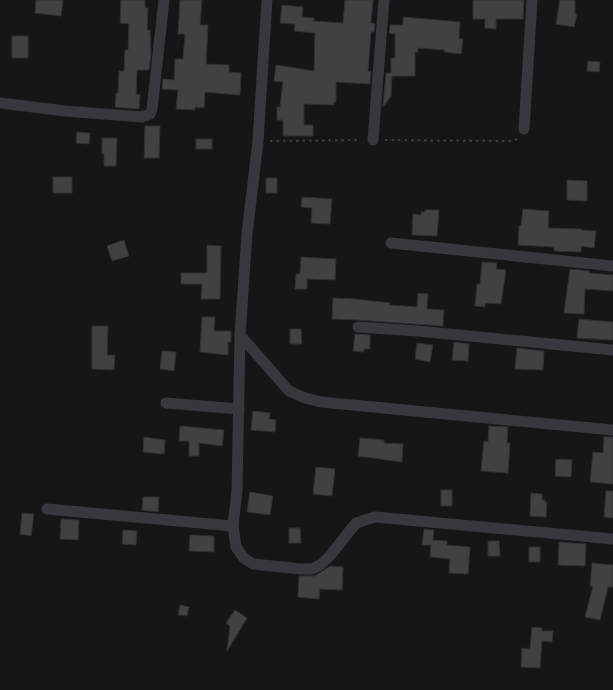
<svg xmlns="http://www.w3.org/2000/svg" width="613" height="690" viewBox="0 0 613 690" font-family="Commissioner,sans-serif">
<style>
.building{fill:#404145;stroke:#303034}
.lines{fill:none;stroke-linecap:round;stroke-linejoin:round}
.path{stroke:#3d3f44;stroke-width:2;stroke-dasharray:2.5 4;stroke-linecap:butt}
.street{stroke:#37383d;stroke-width:11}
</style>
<rect width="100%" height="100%" fill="#161618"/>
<g class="building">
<polygon points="36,0 63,0 61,16 35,13"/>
<polygon points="121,0 145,0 145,8 148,8 147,30 150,30 151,54 149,70 137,70 136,94 140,95 139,109 115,107 116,93 118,93 119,71 124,71 125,50 128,50 129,24 120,23"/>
<polygon points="180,0 202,0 200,25 208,25 206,64 229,65 229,72 241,73 240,95 205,92 204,108 195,107 195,110 176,109 178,90 162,89 163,79 174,80 175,59 183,59 185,34 178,34"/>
<polygon points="345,0 373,0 371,23 375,24 374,32 371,32 368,71 371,72 370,84 336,82 336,102 334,102 334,105 304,104 304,125 313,125 313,136 283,136 283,120 277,120 277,107 280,107 283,82 274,81 276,65 314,71 315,33 294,31 295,24 280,23 282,5 303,7 302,17 314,18 314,21 343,23"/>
<polygon points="473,0 524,0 523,19 496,19 496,29 485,28 485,19 473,19"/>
<polygon points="560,0 575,0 575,14 577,14 574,27 556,24"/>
<polygon points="403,17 460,22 459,39 463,39 461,54 444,52 445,50 418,48 418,52 415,52 415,76 392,76 391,96 383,107 386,73 391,73 391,58 395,58 395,34 389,33 390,25 403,25"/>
<rect x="12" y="36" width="16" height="22"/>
<polygon points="588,61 600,62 599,72 587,71"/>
<polygon points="145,126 160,126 159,158 144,158"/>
<polygon points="77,132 90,133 89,144 76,143"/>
<polygon points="102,138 117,138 116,166 104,166 104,154 102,154"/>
<rect x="196" y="139" width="16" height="10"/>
<rect x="53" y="177" width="19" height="16"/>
<rect x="266" y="178" width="11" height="15"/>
<polygon points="567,180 587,181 587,201 567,200"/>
<polygon points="302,197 332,199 330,224 311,223 312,208 301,207"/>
<polygon points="523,209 549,211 548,228 581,229 581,230 596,231 594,248 581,246 581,252 554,251 554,247 518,245 519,226 521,226"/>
<polygon points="425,210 439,210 437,236 412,235 413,214 421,215 421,212 425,212"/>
<polygon points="124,240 129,256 112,261 107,246"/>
<polygon points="207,245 221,246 220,299 201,299 202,284 181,284 181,273 207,273"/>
<polygon points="301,257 336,259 335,280 307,279 307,289 295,289 296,274 300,274"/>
<polygon points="482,262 497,263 496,269 506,270 501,304 485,303 485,307 475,306 477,284 480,284"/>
<polygon points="570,269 589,271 589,273 613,275 613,291 585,289 584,314 564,313"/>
<polygon points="418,293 428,294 427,309 444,310 443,326 358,320 332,319 333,298 355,299 390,303 389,305 417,307"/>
<polygon points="202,317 215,317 214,331 231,331 231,342 228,342 228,355 200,352"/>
<polygon points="579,319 613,322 613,340 577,338"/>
<polygon points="92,326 108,326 107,355 115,355 114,370 92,369"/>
<polygon points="290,329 301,329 302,344 290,344"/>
<polygon points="355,334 370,335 370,349 364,349 364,352 353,351"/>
<polygon points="454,342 469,344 468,361 452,360"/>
<polygon points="417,343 433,345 430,362 415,359"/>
<polygon points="517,348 544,351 543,370 515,369"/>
<polygon points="162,351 176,352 174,371 160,369"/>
<polygon points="253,411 270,413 269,419 276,420 275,432 251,430"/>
<polygon points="180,426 224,430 222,446 199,443 199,456 189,456 189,441 179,441"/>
<polygon points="489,426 508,427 507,443 510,443 508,473 481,471 484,441 488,442"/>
<polygon points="144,437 165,440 164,454 143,452"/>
<polygon points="604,437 613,437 613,484 590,482 593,452 603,453"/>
<polygon points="360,438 384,440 384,443 403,444 402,462 358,456"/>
<polygon points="556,459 572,460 571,477 555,476"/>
<polygon points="316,467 335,469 332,496 313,494"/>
<rect x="441" y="490" width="11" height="16"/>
<polygon points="606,491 613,491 613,518 604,517"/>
<polygon points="250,492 273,496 270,515 247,512"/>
<polygon points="531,493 542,494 542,500 545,500 545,502 547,502 546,517 530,516"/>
<polygon points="143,497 159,497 158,512 142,510"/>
<polygon points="22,513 34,514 31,536 20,534"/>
<polygon points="61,519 79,520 78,540 60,539"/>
<polygon points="289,528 300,528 301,543 289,543"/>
<polygon points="424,529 434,530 433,540 447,541 447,545 470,547 468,574 449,573 450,559 430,557 431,545 422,545"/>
<polygon points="123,530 137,531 136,545 122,544"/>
<polygon points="190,535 214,536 214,552 189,551"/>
<polygon points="488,541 499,541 500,556 488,556"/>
<polygon points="559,542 586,544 585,566 558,565"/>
<rect x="529" y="547" width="11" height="15"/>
<polygon points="592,563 613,565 613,587 608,587 600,620 585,617 593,586 590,586"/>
<polygon points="330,566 343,567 342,590 320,589 319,599 298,597 299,576 315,576"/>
<polygon points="180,605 189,607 187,616 178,615"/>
<polygon points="235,610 247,618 227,651 230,626 226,623"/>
<polygon points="532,627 542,628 542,631 553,631 552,642 542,641 540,668 521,667 522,648 530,649"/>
</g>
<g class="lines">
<g class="path">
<polyline points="385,140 509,141 518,139"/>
<polyline points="270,141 361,140"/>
</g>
<g class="street">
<polyline points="267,0 258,141 247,234 240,335 237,490 233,526 236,547 244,558 253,564 301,569 312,569 320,565 329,557 356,523 375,517 613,539"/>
<polyline points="0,103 65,111 142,117 150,114 152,109 164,0"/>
<polyline points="524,129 532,0"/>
<polyline points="373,140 384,0"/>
<polyline points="391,243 613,266"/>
<polyline points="358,327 418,331 613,350"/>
<polyline points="240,335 289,391 305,398 321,402 613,430"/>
<polyline points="166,403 239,409"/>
<polyline points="47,509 233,526"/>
</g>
</g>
</svg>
